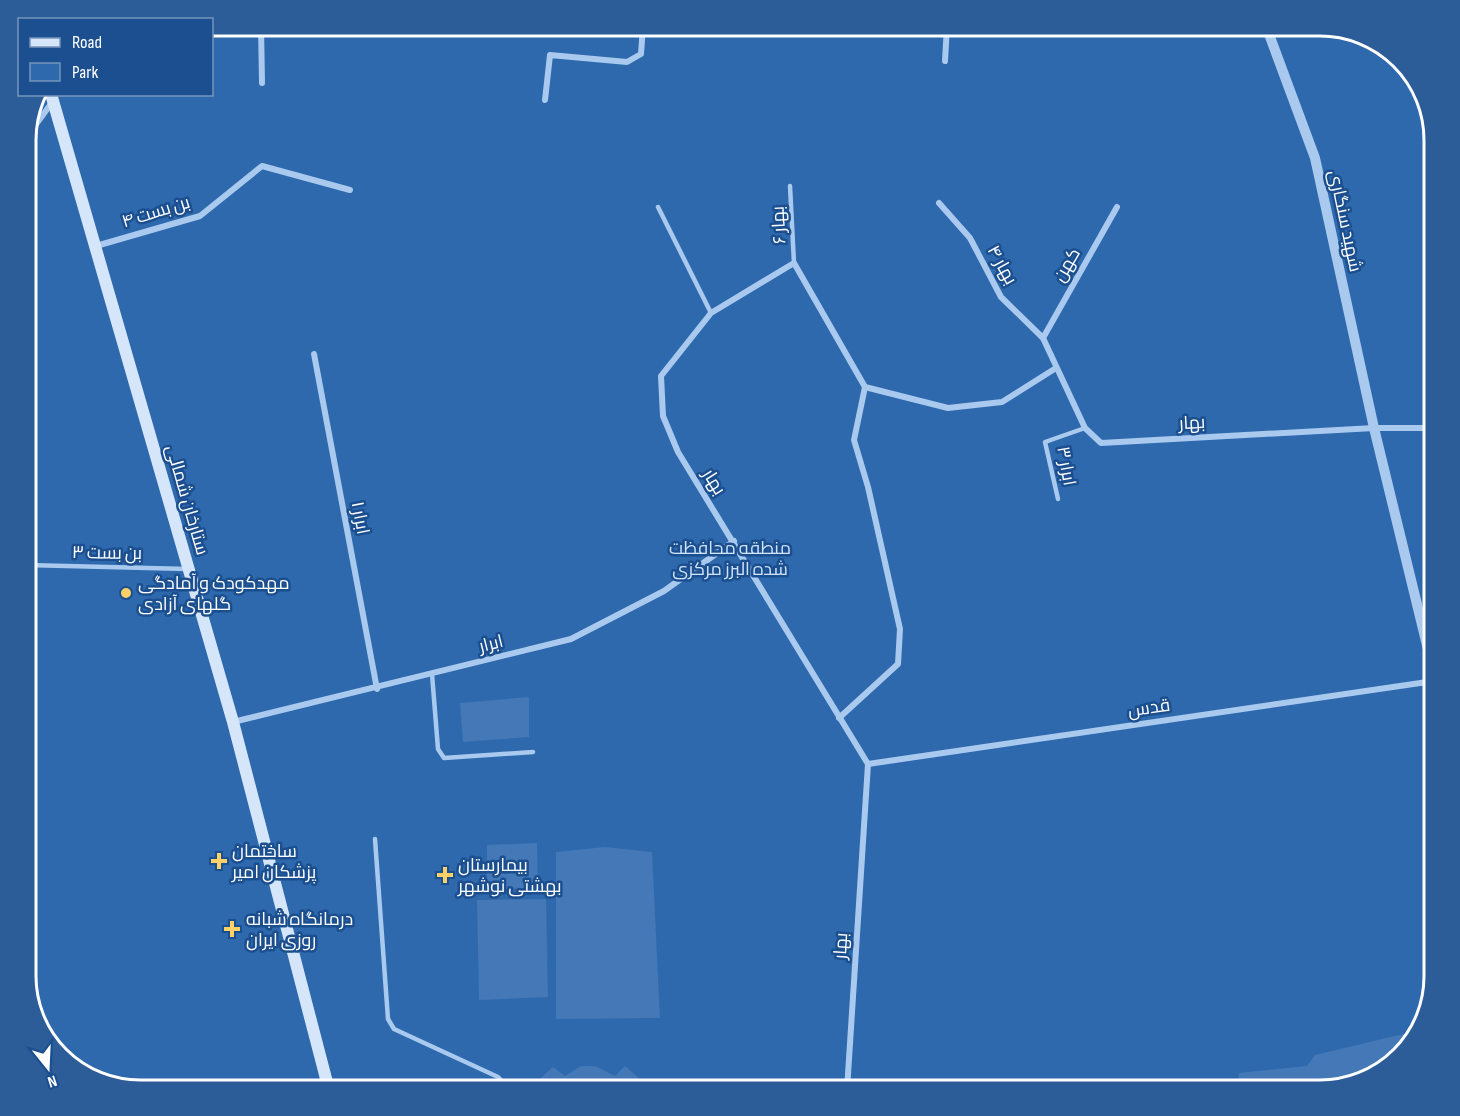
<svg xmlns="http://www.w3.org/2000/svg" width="1460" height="1116" viewBox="0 0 1460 1116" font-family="'Sofia Sans Condensed',Cairo,sans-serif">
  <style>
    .green { fill: #2e69ad }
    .building { fill: #4478b7 }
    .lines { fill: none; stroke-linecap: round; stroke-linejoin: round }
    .service { stroke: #a9c9ee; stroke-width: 4.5 }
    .minor { stroke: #a9c9ee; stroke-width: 6 }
    .tertiary { stroke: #a9c9ee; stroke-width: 10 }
    .secondary { stroke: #d6e6fa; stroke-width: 12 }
    .poi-dot { fill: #ffd166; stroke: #1b4f8f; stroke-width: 2 }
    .labels { text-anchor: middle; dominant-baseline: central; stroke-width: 5; stroke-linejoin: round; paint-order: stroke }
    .street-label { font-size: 18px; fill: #fff; stroke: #1b4f8f }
    .park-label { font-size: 18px; fill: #cfe3fa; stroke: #1b4f8f }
    .poi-label { font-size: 18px; fill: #fff; stroke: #1b4f8f; text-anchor: start }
    .rim { fill: none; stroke: #fff; stroke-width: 3 }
  </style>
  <rect width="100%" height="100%" fill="#1b4f8f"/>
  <!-- green -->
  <path class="green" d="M212,26h1108l70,23 32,40 12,51v836l-23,70 -41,33 -50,11h-1180l-70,-23 -32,-40 -12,-44v-850l10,-38 176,-1z"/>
  <!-- building -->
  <g class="building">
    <path d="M529,697v40l-66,5 -3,-39z"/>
    <path d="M537,843l1,45 -51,1v-44z"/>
    <path d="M605,847l47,5 8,166 -104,1v-167z"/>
    <path d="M546,899l2,98 -69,3 -2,-100z"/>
    <path d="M1416,1031l-5,15 -33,27 -6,1 -2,5 -7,1 -1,-3 -57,13h-68l2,-17 68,-7 8,-11z"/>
    <path d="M581,1066h14l20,10 10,-10 27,24h-125l26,-23 12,9z"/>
  </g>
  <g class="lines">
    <!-- service -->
    <g class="service">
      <path d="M790,186l4,77"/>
      <path d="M658,207l53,106"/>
      <path d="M1058,499l-13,-57 40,-14"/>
      <path d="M26,565l162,4"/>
      <path d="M432,674l6,75 6,9 89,-6"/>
      <path d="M375,839l13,180 6,10 104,48 12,13"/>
    </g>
    <!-- minor -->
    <g class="minor">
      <path d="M261,26l1,57"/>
      <path d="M945,61l2,-35"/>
      <path d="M545,100l5,-45 77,7 14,-8 2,-28"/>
      <path d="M26,138l27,-37"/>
      <path d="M939,203l31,35 31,59 42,41 42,90 16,15 273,-15h60"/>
      <path d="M96,246l104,-30 62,-50 88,24"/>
      <path d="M1043,338l74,-131"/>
      <path d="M314,354l63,335"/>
      <path d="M839,718l59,-54 2,-35 -32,-142 -14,-47 11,-53"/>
      <path d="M233,722l338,-83 93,-48 70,-50"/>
      <path d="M868,764l566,-83"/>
      <path d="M847,1090l21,-326 -190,-312 -15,-36 -2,-40 50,-63 83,-50 71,124 83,21 54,-6 54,-34"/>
    </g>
    <!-- tertiary -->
    <path class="tertiary" d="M1266,26l49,132 59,270 60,246"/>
    <!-- secondary -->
    <path class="secondary" d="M51,94l182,628 96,368"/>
  </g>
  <!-- markers -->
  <g class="poi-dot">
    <circle cx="126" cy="593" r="6"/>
    <path d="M216 852h6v6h6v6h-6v6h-6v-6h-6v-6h6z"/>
    <path d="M442 866h6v6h6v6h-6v6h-6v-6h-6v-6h6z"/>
    <path d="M229 920h6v6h6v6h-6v6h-6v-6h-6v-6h6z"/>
  </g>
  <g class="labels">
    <!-- street labels -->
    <g class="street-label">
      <text transform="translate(156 212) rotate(-17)">بن بست ۴</text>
      <text transform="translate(1345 221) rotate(78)">شهید سنگاری</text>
      <text transform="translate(779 225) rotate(-93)">بهار ۶</text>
      <text transform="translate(1002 265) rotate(61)">بهار ۴</text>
      <text transform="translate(1067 265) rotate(-60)">کهن</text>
      <text transform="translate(1192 423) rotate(-3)">بهار</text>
      <text transform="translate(1066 466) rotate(80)">ابرار ۳</text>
      <text transform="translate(714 482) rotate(58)">بهار</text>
      <text transform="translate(187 500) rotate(74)">ستارخان شمالی</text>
      <text transform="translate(360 518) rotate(79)">ابرار ۱</text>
      <text transform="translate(107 553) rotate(1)">بن بست ۳</text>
      <text transform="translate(491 644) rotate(-14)">ابرار</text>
      <text transform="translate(1149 708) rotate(-8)">قدس</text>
      <text transform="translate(841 946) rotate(-86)">بهار</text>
    </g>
    <!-- park labels -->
    <g class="park-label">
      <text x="730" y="548">منطقه محافظت<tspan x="730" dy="21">شده البرز مرکزی</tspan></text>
    </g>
    <!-- poi labels -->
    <g class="poi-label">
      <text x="138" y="583">مهدکودک و آمادگی<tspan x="138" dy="21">گلهای آزادی</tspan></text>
      <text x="232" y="851">ساختمان<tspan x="232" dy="21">پزشکان امیر</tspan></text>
      <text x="458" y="865">بیمارستان<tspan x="458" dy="21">بهشتی نوشهر</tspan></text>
      <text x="246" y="919">درمانگاه شبانه<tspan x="246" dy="21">روزی ایران</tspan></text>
    </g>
  </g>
  <!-- crop -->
  <path d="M0 0H1460V1116H0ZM140 36H1320A104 104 0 0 1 1424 140V976A104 104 0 0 1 1320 1080H140A104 104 0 0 1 36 976V140A104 104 0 0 1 140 36Z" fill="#2d5d98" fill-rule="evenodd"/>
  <path class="rim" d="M140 36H1320A104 104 0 0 1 1424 140V976A104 104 0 0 1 1320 1080H140A104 104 0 0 1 36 976V140A104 104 0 0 1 140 36Z"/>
  <!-- legend -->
  <rect x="18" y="18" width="195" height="78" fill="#1b4f8f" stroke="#7695bc" stroke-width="1.5"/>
  <rect x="30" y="38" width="30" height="9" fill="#d6e6fa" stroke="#7695bc" stroke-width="1.5"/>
  <text x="72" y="48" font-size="18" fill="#ffffff">Road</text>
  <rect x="30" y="63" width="30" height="18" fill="#2e69ad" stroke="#7695bc" stroke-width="1.5"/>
  <text x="72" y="78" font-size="18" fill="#ffffff">Park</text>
  <!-- north arrow -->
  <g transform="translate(48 1068) rotate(162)" stroke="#1b4f8f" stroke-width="4.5" paint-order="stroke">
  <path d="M0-4.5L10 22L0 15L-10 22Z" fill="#ffffff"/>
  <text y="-9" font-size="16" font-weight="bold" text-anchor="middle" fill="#ffffff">N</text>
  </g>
</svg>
